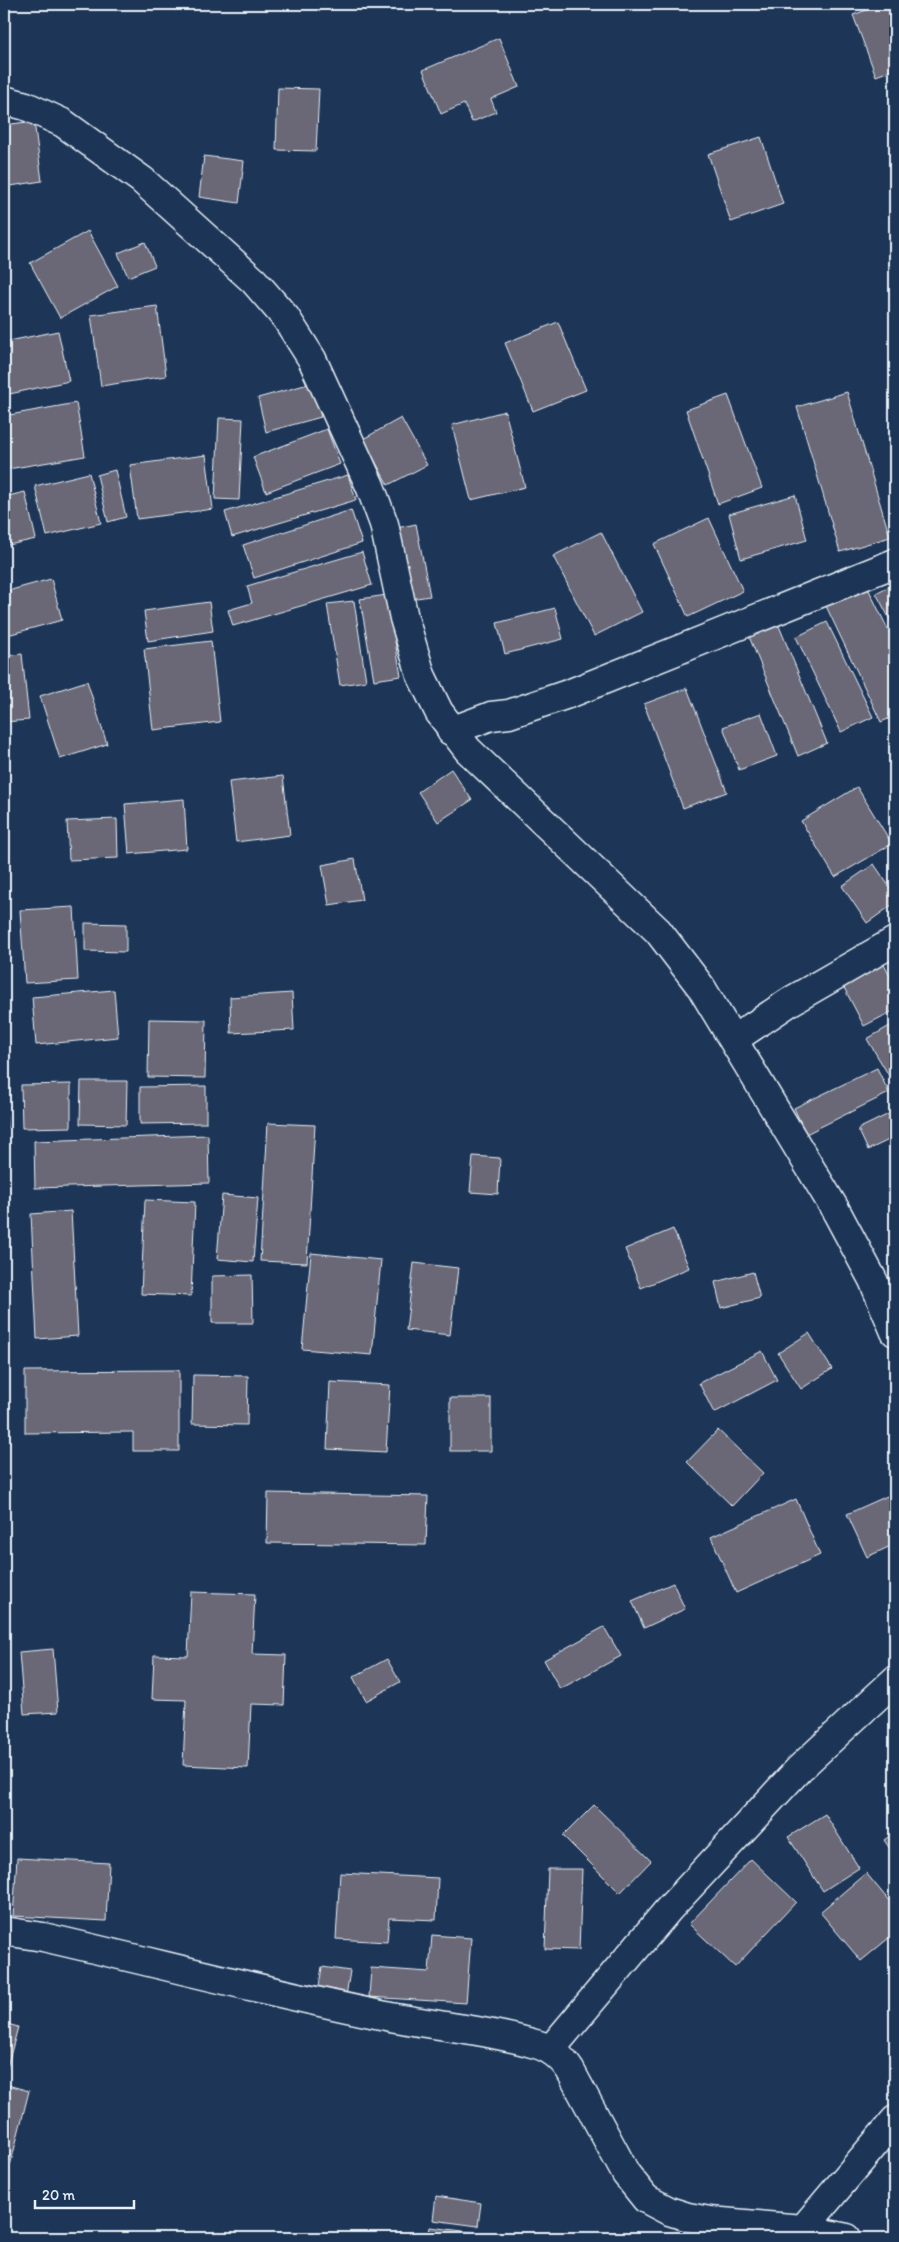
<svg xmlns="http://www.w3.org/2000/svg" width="899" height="2242" viewBox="0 0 899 2242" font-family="Itim,sans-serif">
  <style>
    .building { fill: #6b6776; stroke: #e8f1f8 }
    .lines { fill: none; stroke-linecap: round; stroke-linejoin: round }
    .street-casing { stroke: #e8f1f8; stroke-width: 31 }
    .street { stroke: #1d3557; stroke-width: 28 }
  </style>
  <rect width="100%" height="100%" fill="#1d3557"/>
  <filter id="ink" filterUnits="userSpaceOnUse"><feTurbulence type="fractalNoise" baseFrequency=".02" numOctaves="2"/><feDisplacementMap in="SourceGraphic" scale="10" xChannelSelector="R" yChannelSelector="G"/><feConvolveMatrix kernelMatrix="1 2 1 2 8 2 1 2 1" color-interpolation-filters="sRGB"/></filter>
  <g filter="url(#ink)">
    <!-- building -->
    <g class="building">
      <path d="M883,4h12v65l-19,7 -23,-61z"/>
      <path d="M499,38l20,49 -28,12 5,13 -24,10 -8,-18 -23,10 -18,-44z"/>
      <path d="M278,88l41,1 -3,62 -40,-1z"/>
      <path d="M34,121l8,60 -38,6v-62z"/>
      <path d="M761,137l22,67 -52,18 -23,-68z"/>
      <path d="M204,156l40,5 -5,42 -40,-6z"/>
      <path d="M88,231l30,55 -58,32 -30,-55z"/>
      <path d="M145,242l10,24 -27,11 -10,-24z"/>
      <path d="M157,306l9,70 -65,10 -10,-71z"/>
      <path d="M558,322l28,68 -53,21 -28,-68z"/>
      <path d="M58,331l11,50 -64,14 -1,-53z"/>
      <path d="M312,383l9,34 -55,15 -8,-34z"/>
      <path d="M847,392l43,145 -50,15 -43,-145z"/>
      <path d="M728,395l34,93 -44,16 -32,-94z"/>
      <path d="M76,403l9,53 -77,13 -4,-25v-28z"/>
      <path d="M505,411l20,76 -54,13 -19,-75z"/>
      <path d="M219,418l24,1 -4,81 -24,-1z"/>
      <path d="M401,418l26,47 -39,20 -25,-46z"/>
      <path d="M327,429l13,35 -74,28 -13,-35z"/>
      <path d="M206,455l7,54 -76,10 -7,-54z"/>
      <path d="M115,470l11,47 -18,5 -11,-47z"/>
      <path d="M89,473l12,50 -54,13 -12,-50z"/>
      <path d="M348,475l8,25 -124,37 -7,-25z"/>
      <path d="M25,492l11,47 -32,7v-49z"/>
      <path d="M795,495l12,45 -66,19 -12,-45z"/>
      <path d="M351,510l11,33 -108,35 -11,-33z"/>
      <path d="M709,518l34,73 -55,26 -34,-73z"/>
      <path d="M416,524l14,72 -20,3 -13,-71z"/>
      <path d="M601,532l41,80 -48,24 -41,-80z"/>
      <path d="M362,552l10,33 -139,41 -5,-16 24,-7 -5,-17z"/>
      <path d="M51,579l11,41 -58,16v-44z"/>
      <path d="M895,583v46l-19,-36z"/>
      <path d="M867,586l28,58v72l-14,6 -55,-116z"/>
      <path d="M387,595l14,81 -27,4 -14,-81z"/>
      <path d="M354,601l12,80 -26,4 -13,-81z"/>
      <path d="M209,602l4,29 -65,10 -4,-30z"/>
      <path d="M555,608l8,31 -58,15 -8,-31z"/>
      <path d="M777,621l50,122 -29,13 -50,-122z"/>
      <path d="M827,622l46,95 -32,15 -45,-95z"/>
      <path d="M211,641l9,81 -67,8 -9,-81z"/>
      <path d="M22,654l7,66 -25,2v-66z"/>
      <path d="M87,681l20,63 -47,15 -20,-63z"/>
      <path d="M687,688l40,104 -44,16 -39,-104z"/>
      <path d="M761,713l16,43 -38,14 -16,-43z"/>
      <path d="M451,769l21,31 -34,22 -20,-30z"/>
      <path d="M283,776l7,59 -54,7 -7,-60z"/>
      <path d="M857,787l35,57 -57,33 -34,-56z"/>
      <path d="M184,799l3,50 -58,5 -4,-50z"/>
      <path d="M117,819l1,39 -49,2 -2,-39z"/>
      <path d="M355,859l7,41 -33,5 -7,-40z"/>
      <path d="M874,864l21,31v8l-28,20 -25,-37z"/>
      <path d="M74,907l4,73 -53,3 -5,-73z"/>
      <path d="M85,923l41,1v28l-41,-1z"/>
      <path d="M881,959l14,27v24l-31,16 -24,-46z"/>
      <path d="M114,990l4,47 -82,8 -4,-48z"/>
      <path d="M292,993l2,37 -63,3 -1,-36z"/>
      <path d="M149,1019l57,1 -1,58 -57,-1z"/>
      <path d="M895,1023v54l-4,2 -24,-40z"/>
      <path d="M4,1045h3l3,23 -6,1z"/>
      <path d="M877,1068l12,25 -83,41 -12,-26z"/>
      <path d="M81,1081h46l-1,44 -46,-1z"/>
      <path d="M71,1084v43l-49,1 -1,-43z"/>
      <path d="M206,1086v37l-66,1v-37z"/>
      <path d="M4,1096l3,33 -3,1z"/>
      <path d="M895,1111v26l-27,13 -10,-21z"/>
      <path d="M268,1123l47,2 -8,138 -47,-2z"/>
      <path d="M208,1135l1,48 -174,5 -1,-47z"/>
      <path d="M473,1156l27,2 -2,36 -28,-2z"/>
      <path d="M222,1195l36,3 -5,64 -36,-3z"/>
      <path d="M145,1200l50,2 -4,94 -50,-2z"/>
      <path d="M71,1211l7,125 -41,3 -6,-125z"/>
      <path d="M673,1229l16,39 -48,20 -16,-39z"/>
      <path d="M311,1253l70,7 -9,95 -70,-6z"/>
      <path d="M414,1263l44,5 -8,67 -44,-5z"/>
      <path d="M753,1272l7,26 -39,10 -6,-26z"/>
      <path d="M252,1275l1,48h-41v-47z"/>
      <path d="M809,1333l23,36 -31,20 -23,-36z"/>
      <path d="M762,1351l15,29 -63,33 -15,-30z"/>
      <path d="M179,1370v81h-46v-19l-108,1v-62z"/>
      <path d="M193,1375l55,1 -1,49 -55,-1z"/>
      <path d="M330,1382l60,3 -4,67 -59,-3z"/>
      <rect x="450" y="1398" width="41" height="53"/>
      <path d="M718,1430l45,43 -31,33 -45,-44z"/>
      <path d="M268,1493l160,3 -2,49 -159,-2z"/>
      <path d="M894,1493l1,51 -28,13 -20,-43z"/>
      <path d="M796,1499l24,56 -84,38 -25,-56z"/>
      <path d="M673,1583l12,26 -41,19 -12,-27z"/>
      <path d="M191,1592l64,2 -3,60 34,1 -2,50 -33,-1 -3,64 -65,-3 3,-65 -34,-1 2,-44 34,1z"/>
      <path d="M604,1627l17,29 -61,33 -16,-29z"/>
      <path d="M53,1649l5,63 -34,2 -5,-62z"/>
      <path d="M387,1659l13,23 -34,19 -13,-24z"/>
      <path d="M594,1805l57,56 -31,32 -57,-57z"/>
      <path d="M825,1814l34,54 -36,23 -35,-54z"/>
      <path d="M895,1832v24l-11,-16z"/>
      <path d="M17,1858l92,5 -3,58 -93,-5z"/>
      <path d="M751,1859l45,43 -61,65 -46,-43z"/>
      <path d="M548,1869h34l-3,81 -34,-1z"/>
      <path d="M340,1873l98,5 -2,42 -47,-2 -2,24 -51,-3z"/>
      <path d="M866,1873l29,35v25l-34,28 -41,-49z"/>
      <path d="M432,1935l39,3 -5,65 -97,-6 2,-29 58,4z"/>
      <path d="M322,1967l28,4 -4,25 -28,-4z"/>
      <path d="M4,2023l14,4 -13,48h-1z"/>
      <path d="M4,2084l25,7 -19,75 -6,-2z"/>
      <path d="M436,2196l45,7 -3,23 -45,-6z"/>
      <path d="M430,2227l49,6 -1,5h-50z"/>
    </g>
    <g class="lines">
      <!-- street casing -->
      <g class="street-casing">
        <g id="street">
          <path d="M4,100l22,6 37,17 79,57 112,101 32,37 26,41 58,127 14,38 20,94 17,57 18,37 29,38 190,181 43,56 134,222 38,71 22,52"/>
          <path d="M451,731l40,-15 18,-2 62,-21 324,-130"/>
          <path d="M734,1039l57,-38 104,-60"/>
          <path d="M4,1931l39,6c114,26 228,56 343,79 50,10 103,14 153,29 13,4 23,13 31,25l56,104 20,25 23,12 19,6 22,4 93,8 44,9"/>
          <path d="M551,2049l117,-139 131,-141 96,-89"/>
          <path d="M803,2229l92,-109"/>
        </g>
      </g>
      <!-- street -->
      <use href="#street" class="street"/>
    </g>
  </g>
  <!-- margin -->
  <rect width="899" height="2242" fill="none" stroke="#1d3557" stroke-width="20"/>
  <rect x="10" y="10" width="879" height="2222" fill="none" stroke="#e8f1f8" stroke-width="2" filter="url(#ink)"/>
  <!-- scale -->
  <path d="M35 2200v8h99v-8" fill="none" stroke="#e8f1f8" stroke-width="2.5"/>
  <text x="42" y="2200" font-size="15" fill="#e8f1f8" stroke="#1d3557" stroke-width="4" paint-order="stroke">20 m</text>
</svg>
